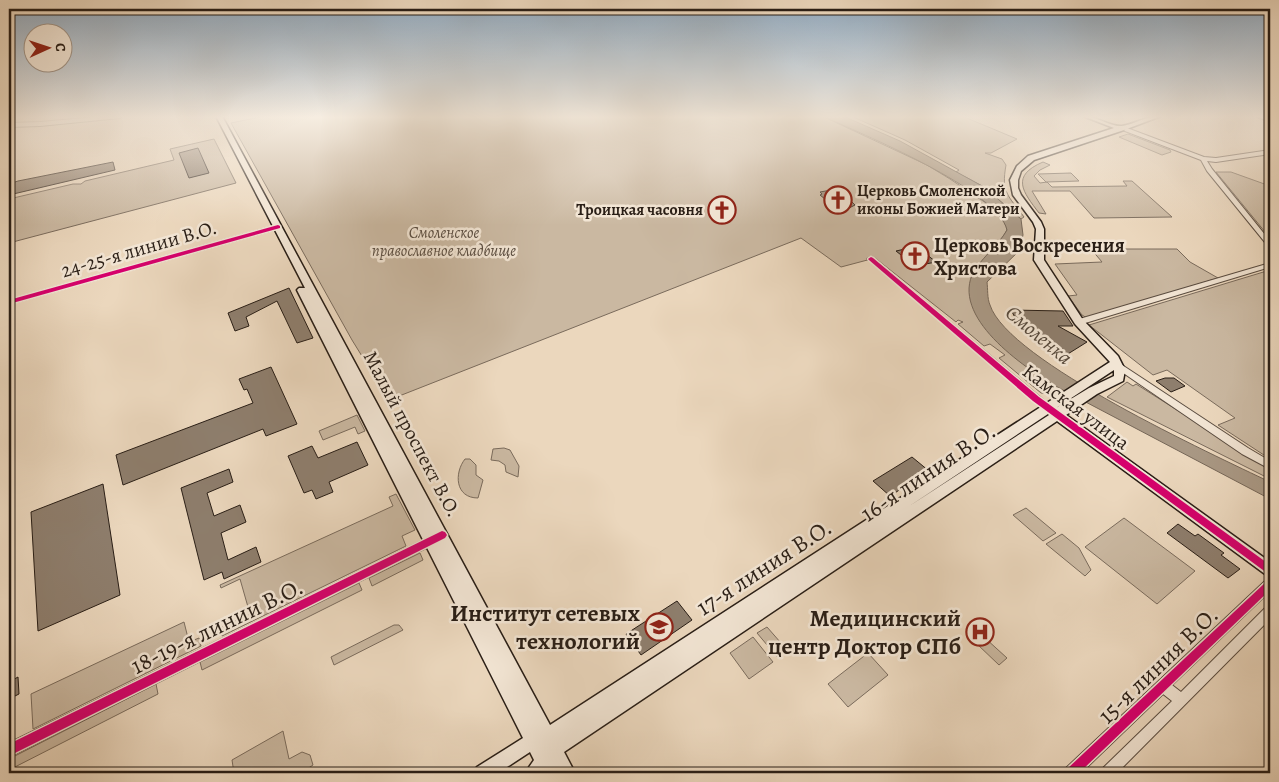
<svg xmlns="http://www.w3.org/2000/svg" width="1279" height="782" viewBox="0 0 1279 782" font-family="Alegreya,serif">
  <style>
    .green { fill: #cab8a1; stroke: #7a6b5c }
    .water { fill: #a99884; stroke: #766758 }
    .building { fill: #8e7e6d; stroke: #291e16 }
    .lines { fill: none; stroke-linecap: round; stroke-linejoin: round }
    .street-casing { stroke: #5a4c40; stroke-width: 2 }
    .secondary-casing { stroke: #291e16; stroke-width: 3 }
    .street { fill: #f2e5d4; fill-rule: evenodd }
    .secondary { fill: #f2e5d4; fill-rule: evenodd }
    .cycleway-casing { stroke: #f2e5d4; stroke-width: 3 }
    .cycleway { fill: #d6006c; fill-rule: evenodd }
    .labels { text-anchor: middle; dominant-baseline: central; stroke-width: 5; stroke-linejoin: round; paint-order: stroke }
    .far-poi-label { font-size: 16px; font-weight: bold; fill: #291e16; stroke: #f2e5d4; text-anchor: start }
    .far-park-label { font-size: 16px; font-style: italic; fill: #594c40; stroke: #f2e5d4 }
    .poi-label { font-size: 20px; font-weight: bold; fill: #291e16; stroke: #f2e5d4; text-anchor: start }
    .street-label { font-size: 20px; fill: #291e16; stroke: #f2e5d4 }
    .water-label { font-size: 21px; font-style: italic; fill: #56493c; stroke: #f2e5d4 }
    .near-street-label { font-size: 24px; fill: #291e16; stroke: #f2e5d4 }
    .near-poi-label { font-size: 24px; font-weight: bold; fill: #291e16; stroke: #f2e5d4; text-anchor: end }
  </style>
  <rect width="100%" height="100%" fill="#ebd7bd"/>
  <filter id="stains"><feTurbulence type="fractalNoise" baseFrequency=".004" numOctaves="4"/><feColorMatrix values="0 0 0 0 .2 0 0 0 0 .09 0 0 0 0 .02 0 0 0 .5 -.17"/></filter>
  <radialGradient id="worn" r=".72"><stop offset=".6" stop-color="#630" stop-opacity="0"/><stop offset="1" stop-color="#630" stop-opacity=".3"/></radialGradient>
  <!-- green -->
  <g class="green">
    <path d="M265,116h557l105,49 23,14 39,26 16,16 2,9c-17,32 -46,37 -33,79l68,69 17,10 -10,6 -8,-1 -42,-35 6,-3 -15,-11 -6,2 -26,-22 5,-2 -5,-2 -2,2 -81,-64 -34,9 -40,-29 -412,162 -37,-60 -121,-217z"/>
    <path d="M851,116h111l55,23 -26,14h-6l17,6 4,6c-5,28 2,30 18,52l-3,2 -37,-32 -28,-15 3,-2 -54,-30z"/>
    <path d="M1128,134l42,16 1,2 -9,3 -43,-18z"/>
    <path d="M214,139l22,44 -227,60v-44l64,-15h8l4,-3 89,-21 -4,-11z"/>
    <path d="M1043,162l7,3 -10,5 -6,6 6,7 7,-1 5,5 75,-1 -4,-5h9l40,36 -78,1 -24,-27h-38l14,23 -7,-1c-16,-21 -29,-37 4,-51z"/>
    <path d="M1216,172h15l39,14v52z"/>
    <path d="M1071,173l8,8 -33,1 -8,-8z"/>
    <path d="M1091,249h86l13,13 28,16 -131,40 -5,-3 -14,-19 9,-1 -22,-31 47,-2z"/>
    <path d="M1270,270v189l-52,-34 17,-7 -68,-48 -14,5 -64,-50z"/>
    <path d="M1127,382l6,4 3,-2 134,85v10l-163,-82z"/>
    <path d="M357,415l8,16 -7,3 -3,-7 -32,13 -4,-9z"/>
    <path d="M504,448l6,2 9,16 -1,11 -12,-5 -1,-7 -6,-4 -8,-1 2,-11z"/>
    <path d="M465,459h5l6,6v10l7,5 -5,18c-23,0 -24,-25 -13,-39z"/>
    <path d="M396,494l19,36 -13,6 4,10 -184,90 -2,-8 30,-14 -10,-35 -19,9 -1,-3 173,-79 -4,-9z"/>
    <path d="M1026,508l30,25 -13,8 -30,-26z"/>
    <path d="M1124,518l71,53 -38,33 -72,-57z"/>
    <path d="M1062,534l17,14 12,22 -6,6 -39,-32z"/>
    <path d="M420,553l3,7 -51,26 -3,-8z"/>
    <path d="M359,583l3,7 -160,80 -2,-8z"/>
    <path d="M184,622l5,20 10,-4 2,8 -168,83 -2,-35z"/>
    <path d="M394,625h5l4,5 -69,35 -3,-8z"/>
    <path d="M767,627l21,24 -10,7 -21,-25z"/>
    <path d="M753,637l20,25 -24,17 -19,-26z"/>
    <path d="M985,638l22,20 -8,7 -22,-21z"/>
    <path d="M868,653l20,22 -40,32 -20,-23z"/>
    <path d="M156,684l2,10 -149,76v-11z"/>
    <path d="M283,731l6,28 13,-7 8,3 3,10 -12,8h-67l-2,-13z"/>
  </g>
  <!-- water -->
  <path class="water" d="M822,116h21l57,25 84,46 37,32 2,16 -4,16 -32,31c1,7 0,16 3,23 18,56 224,150 280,177v17l-209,-110c-32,-18 -108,-68 -89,-114 6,-14 26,-29 35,-45 -9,-40 -147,-97 -185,-114z"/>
  <!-- building -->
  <g class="building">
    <path d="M198,148l11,25 -20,5 -10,-25z"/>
    <path d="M113,162l2,8 -106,25v-11l9,-3z"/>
    <path d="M831,190l16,7 8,8 -6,3h-13l-16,-13 2,-1 -2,-2z"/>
    <path d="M914,247l7,3 15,12 -21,4 -19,-15z"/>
    <path d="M289,288l24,50 -16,5 -20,-42 -31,16 3,9 -14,5 -7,-18z"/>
    <path d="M1011,310l52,1 10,15h-15l29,16 -24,15 -26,-15 -12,-17h-6z"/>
    <path d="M271,367l26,57 -31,12 -3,-7 -140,56 -7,-30 137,-52 -6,-14 -3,1 -5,-11z"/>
    <path d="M1165,378h9l11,8 -14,6 -15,-11z"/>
    <path d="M357,442l11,23 -39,17 4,10 -17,7 -4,-9 -8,3 -16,-37 24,-10 6,12z"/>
    <path d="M912,457l17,14 -39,25 -17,-15z"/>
    <path d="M229,469l4,13 -26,11 7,23 26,-11 6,17 -25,11 7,27 28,-13 5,15 -37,17 -2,-7 -18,8 -23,-92z"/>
    <path d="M103,484l17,111 -82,36 -7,-119z"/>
    <path d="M1178,524l17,12 3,-2 26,19 -3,2 19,14 -12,9 -61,-45z"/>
    <path d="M677,601l15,19 -51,35 -15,-21z"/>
    <path d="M18,677l1,17 -10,5v-17z"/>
  </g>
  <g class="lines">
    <!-- street casing -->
    <g class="street-casing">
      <g id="street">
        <path d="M107,116h16l-3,2 -80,8 -31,1v-4l31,-1z"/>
        <path d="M1127,128l77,29 12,1 54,-8v4l-54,8 -9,-1 5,8 58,72v6l-2,-1 -61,-75 -6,-11 -76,-29 -1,-1z"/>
        <path d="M278,225l2,1v2l-271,76v-4z"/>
        <path d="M871,257l2,1 179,149 1,2 -1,2h-6l-177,-151 -2,-1z"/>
        <path d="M1270,263v4l-188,57h-6l-1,-2 1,-2z"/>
        <path d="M1116,361l132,87 22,13v8l-28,-15 -129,-88 -1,-2z"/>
        <path d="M434,535l4,1 1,3 -1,3 -429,215v-14z"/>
        <path d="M1270,579v12l-98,94 9,7 85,-85 4,-1v13l-153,154h-16l2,-5 69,-67 -9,-7 -82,79h-17l2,-5 200,-188z"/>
      </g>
    </g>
    <!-- secondary casing -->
    <g class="secondary-casing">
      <g id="secondary">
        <path d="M216,116h6l328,609 560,-363 -35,-38 -41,-64 2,-31 -3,-7 -20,-27 -3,-15 7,-14 11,-10 86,-28 -31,-12c13,0 28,11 39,10 14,-2 25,-11 39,-10l-37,14 -90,30 -13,11 -3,9v8l3,7 20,27 3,7v31l39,60 35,36 7,14 -2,11 -26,13 -31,21 204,147v14l-5,-2 -208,-153 -493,331 11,21h-50l9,-13 -4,-8 -32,21h-24l3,-6 46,-29 -226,-448 2,-2h6zM1114,370v6l-25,12 -33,20zM1048,414l1,1 -141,92z"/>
        <path d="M1257,116l13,1v4l-12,-4z"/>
      </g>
    </g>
    <!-- street -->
    <use href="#street" class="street"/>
    <!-- secondary -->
    <use href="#secondary" class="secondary"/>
    <!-- cycleway casing -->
    <g class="cycleway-casing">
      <g id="cycleway">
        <path d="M278,225l2,1v2l-271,76v-4z"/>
        <path d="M871,257l2,1 166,139 231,168v9l-3,-1 -234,-172 -164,-141 -1,-1z"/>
        <path d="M442,531l3,1 2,3 -2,3 -436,218v-12z"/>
        <path d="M1270,580v10l-191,183h-14l2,-4 200,-188z"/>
      </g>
    </g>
    <!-- cycleway -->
    <use href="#cycleway" class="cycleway"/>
  </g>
  <!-- sky -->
  <linearGradient id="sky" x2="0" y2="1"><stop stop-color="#8fa9c0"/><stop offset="0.52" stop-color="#f6ede1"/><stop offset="1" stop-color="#f6ede1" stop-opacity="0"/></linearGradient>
  <rect width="1279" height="225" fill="url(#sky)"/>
  <!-- icons -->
  <defs>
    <g id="church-ring" transform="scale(1.4375)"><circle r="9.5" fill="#f2e5d4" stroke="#8f2418" stroke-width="1.5"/><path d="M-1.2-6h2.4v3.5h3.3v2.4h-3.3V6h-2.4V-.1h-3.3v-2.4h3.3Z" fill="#8f2418"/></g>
    <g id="university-ring" transform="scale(1.4375)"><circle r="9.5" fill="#f2e5d4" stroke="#8f2418" stroke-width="1.5"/><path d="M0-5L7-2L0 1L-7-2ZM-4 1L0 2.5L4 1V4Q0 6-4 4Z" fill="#8f2418"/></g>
    <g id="hospital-ring" transform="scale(1.4375)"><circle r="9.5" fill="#f2e5d4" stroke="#8f2418" stroke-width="1.5"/><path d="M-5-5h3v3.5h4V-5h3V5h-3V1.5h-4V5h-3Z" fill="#8f2418"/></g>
  </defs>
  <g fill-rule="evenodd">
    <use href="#church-ring" x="838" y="200"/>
    <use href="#church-ring" x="722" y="210"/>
    <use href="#church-ring" x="915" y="256"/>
    <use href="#university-ring" x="659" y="627"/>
    <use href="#hospital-ring" x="980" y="632"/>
  </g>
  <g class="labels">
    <!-- far-poi labels -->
    <g class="far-poi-label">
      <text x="857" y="191">Церковь Смоленской<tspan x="857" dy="18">иконы Божией Матери</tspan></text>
      <text x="703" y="210" text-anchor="end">Троицкая часовня</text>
    </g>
    <!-- far-park labels -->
    <g class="far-park-label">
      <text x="444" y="233">Смоленское<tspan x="444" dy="18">православное кладбище</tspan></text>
    </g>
    <!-- poi labels -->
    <g class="poi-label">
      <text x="934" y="245">Церковь Воскресения<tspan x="934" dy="23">Христова</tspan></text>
    </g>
    <!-- street labels -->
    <g class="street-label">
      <text transform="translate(139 249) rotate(-16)">24-25-я линии В.О.</text>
      <text transform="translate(1076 407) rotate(37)">Камская улица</text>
      <text transform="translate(412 434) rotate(62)">Малый проспект В.О.</text>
    </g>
    <!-- water labels -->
    <g class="water-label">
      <text transform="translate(1039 335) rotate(40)">Смоленка</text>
    </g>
    <!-- near-street labels -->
    <g class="near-street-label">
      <text transform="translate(928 472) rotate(-34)">16-я линия В.О.</text>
      <text transform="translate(764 567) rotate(-33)">17-я линия В.О.</text>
      <text transform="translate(217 626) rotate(-26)">18-19-я линии В.О.</text>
      <text transform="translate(1158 665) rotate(-44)">15-я линия В.О.</text>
    </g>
    <!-- near-poi labels -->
    <g class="near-poi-label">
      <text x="640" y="613">Институт сетевых<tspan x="640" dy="28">технологий</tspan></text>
      <text x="961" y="618">Медицинский<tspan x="961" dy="28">центр Доктор СПб</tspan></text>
    </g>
  </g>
  <!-- margin -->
  <rect width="1279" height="782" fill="none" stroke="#ebd7bd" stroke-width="30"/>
  <rect x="10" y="10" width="1259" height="762" fill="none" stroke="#291e16" stroke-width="2.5"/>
  <rect x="15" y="15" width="1249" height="752" fill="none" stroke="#291e16"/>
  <!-- north arrow -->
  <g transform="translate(48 48) rotate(87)"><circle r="24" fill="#f2e5d4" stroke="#a29588"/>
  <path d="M0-4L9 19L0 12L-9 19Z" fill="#8f2418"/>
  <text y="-8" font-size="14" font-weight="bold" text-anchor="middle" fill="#291e16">С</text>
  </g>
  <rect width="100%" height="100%" filter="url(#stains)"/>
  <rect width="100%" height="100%" fill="url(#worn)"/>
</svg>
